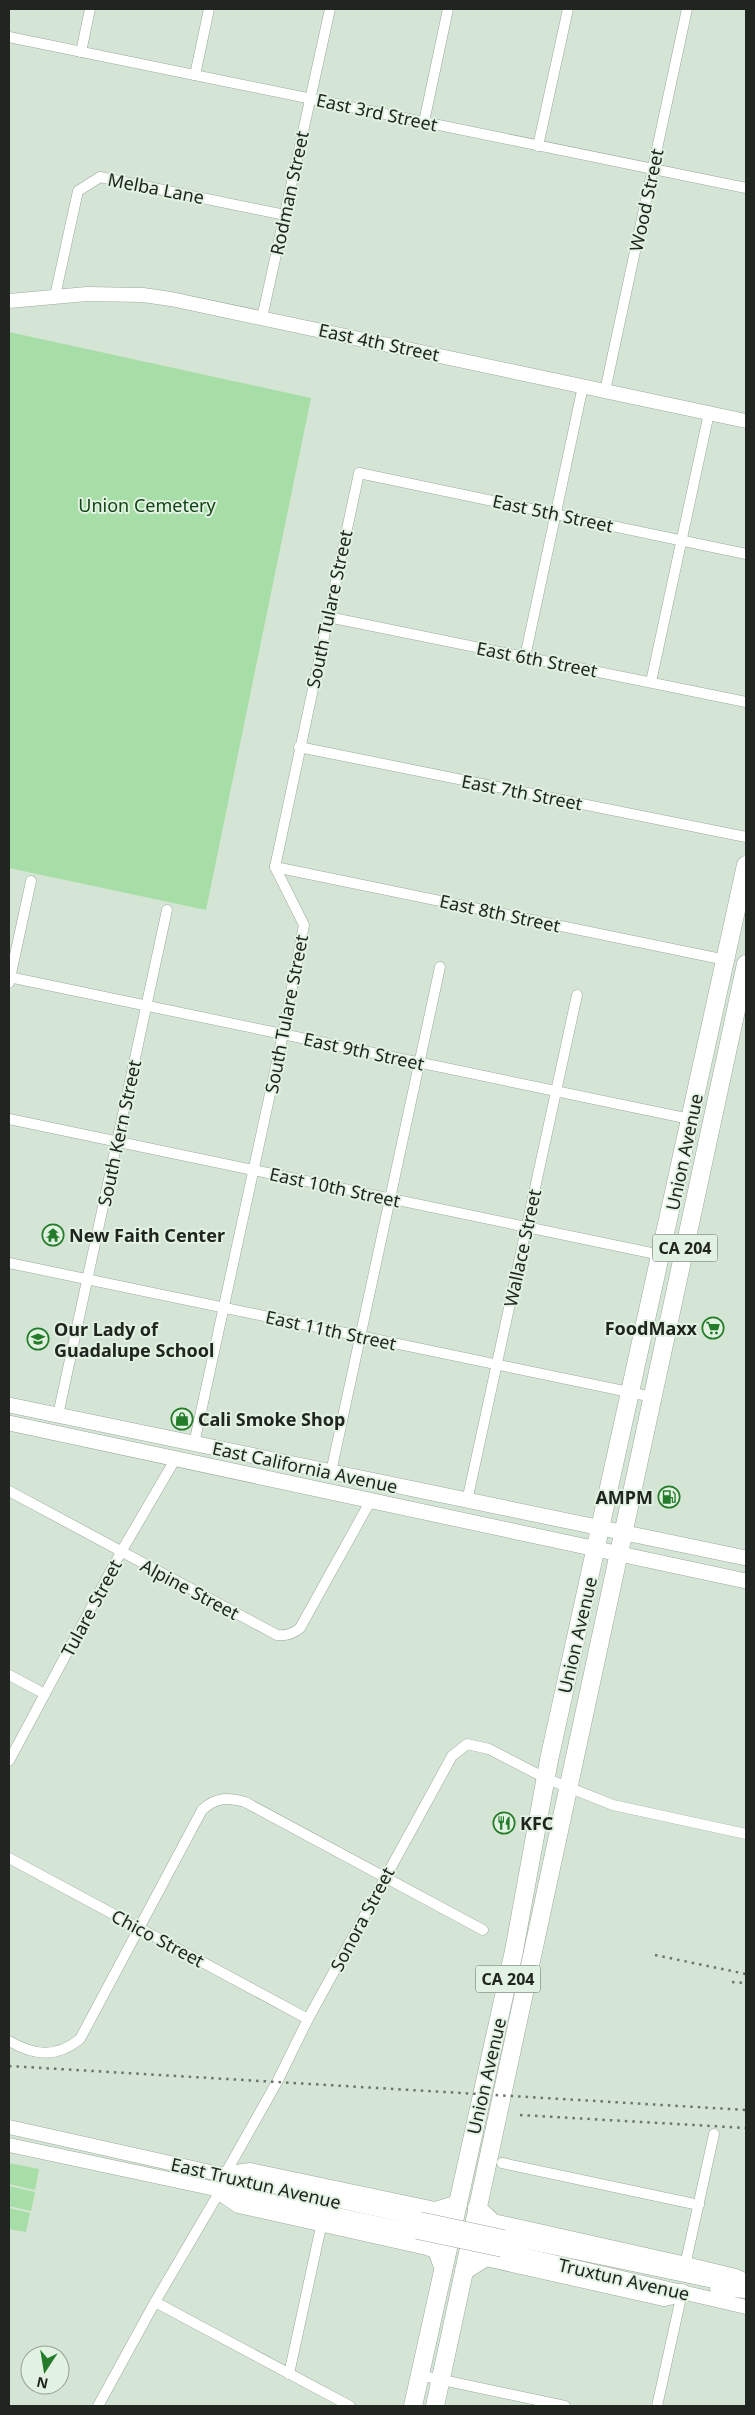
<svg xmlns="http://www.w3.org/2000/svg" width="755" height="2415" viewBox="0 0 755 2415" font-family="'Noto Sans',sans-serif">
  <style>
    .green { fill: #a7dda6 }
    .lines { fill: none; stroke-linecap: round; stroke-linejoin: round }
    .street-casing { stroke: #9ba99a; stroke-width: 11 }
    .secondary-casing { stroke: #9ba99a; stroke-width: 15 }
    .primary-casing { stroke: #9ba99a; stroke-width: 16 }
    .highway-casing { stroke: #9ba99a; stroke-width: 19 }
    .street { stroke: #fff; stroke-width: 10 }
    .secondary { stroke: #fff; stroke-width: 14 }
    .primary { stroke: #fff; stroke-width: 15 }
    .highway { stroke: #fff; stroke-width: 18 }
    .rail { stroke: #6c756b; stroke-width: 2.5; stroke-dasharray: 2.5 5; stroke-linecap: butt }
    .secondary-bridge-casing { stroke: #9ba99a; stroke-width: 15; stroke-linecap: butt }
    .secondary-bridge { stroke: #fff; stroke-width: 14 }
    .labels { text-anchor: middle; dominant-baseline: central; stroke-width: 4; stroke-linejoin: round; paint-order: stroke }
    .shield { fill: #e2f2e2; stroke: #5a625a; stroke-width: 1 }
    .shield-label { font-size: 16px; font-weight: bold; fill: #20251f }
    .street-label { font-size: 18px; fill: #20251f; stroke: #e2f2e2 }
    .park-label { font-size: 18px; fill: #114414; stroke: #e2f2e2 }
    .poi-label { font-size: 18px; font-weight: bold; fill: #20251f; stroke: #e2f2e2; text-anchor: start }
  </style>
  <rect width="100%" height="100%" fill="#d5e5d5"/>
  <!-- green -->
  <g class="green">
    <path d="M9,332l302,66 -105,512 -197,-42z"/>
    <path d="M9,2163l30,6 -4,21 -26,-6z"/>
    <path d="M9,2186l26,6 -4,19 -22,-5z"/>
    <path d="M9,2208l21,5 -4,19 -17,-3z"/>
  </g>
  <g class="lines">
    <!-- street casing -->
    <g class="street-casing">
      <g id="street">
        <path d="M9,37l737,151"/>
        <path d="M81,52l9,-43"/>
        <path d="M195,75l14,-66"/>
        <path d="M424,122l24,-113"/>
        <path d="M538,146l30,-137"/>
        <path d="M55,296l23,-105 22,-14 185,38"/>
        <path d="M262,318l68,-309"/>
        <path d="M605,391l82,-382"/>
        <path d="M328,617l418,85"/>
        <path d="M525,657l58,-271"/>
        <path d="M651,682l58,-269"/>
        <path d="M299,747l447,90"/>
        <path d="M275,867l451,93"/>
        <path d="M9,977l681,142"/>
        <path d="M9,983l22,-102"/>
        <path d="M9,1119l652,136"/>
        <path d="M9,1263l644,134"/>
        <path d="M58,1415l109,-505"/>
        <path d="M194,1444l89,-410 21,-109 -29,-58 84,-394 387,81"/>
        <path d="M331,1472l109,-505"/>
        <path d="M9,1491l268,144c9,1 16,-1 23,-7l71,-128"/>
        <path d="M467,1501l110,-506"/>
        <path d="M9,1675l36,19"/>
        <path d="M9,1761l112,-209 55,-94"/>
        <path d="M9,1858l299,161"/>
        <path d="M9,2041c26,15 47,17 71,-2l122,-229c14,-13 26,-13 43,-8l238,128"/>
        <path d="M502,2163l197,42"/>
        <path d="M224,2176l53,-94 31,-63 144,-263 15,-12 22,5 56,29 68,27 133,29"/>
        <path d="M684,2270l30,-136"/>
        <path d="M155,2302l195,104"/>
        <path d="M289,2374l33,-152"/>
        <path d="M419,2375l146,31"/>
        <path d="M98,2406l57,-104 65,-111"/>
        <path d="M657,2406l25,-113"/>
      </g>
    </g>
    <!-- secondary casing -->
    <g class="secondary-casing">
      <g id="secondary">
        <path d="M9,301l78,-7 56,1 28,4 575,122"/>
        <path d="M9,2127l411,92"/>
        <path d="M9,2145l408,87"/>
        <path d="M504,2237l224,47"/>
        <path d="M502,2250l244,57"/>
        <path d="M717,2289l29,2"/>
      </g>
    </g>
    <!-- primary casing -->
    <g class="primary-casing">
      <g id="primary">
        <path d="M9,1405l737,153"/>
        <path d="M9,1423l737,158"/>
      </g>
    </g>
    <!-- highway casing -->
    <g class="highway-casing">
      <g id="highway">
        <path d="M224,2176l26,-4 185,39 23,-7"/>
        <path d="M220,2191l19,13 188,42 10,4 6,17"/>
        <path d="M477,2208l16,15 193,43 49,12 11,5"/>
        <path d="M464,2271l22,-14 178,40 18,-4"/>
        <path d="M413,2406l101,-455 35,-191 197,-895"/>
        <path d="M435,2406l311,-1442"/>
      </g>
    </g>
    <!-- street -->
    <use href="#street" class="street"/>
    <!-- secondary -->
    <use href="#secondary" class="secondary"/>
    <!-- primary -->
    <use href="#primary" class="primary"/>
    <!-- highway -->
    <use href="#highway" class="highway"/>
    <!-- rail -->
    <g class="rail">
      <path d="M655,1955l91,19"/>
      <path d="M732,1982l14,1"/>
      <path d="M9,2066l737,44"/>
      <path d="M520,2115l226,13"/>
    </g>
    <!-- secondary-bridge casing -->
    <g class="secondary-bridge-casing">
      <g id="secondary-bridge">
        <path d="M420,2219l84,18"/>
        <path d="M417,2232l85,18"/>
      </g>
    </g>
    <!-- secondary-bridge -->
    <use href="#secondary-bridge" class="secondary-bridge"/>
  </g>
  <!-- icons -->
  <defs>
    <g id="temple-ring" transform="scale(1.125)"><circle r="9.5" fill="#e2f2e2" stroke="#247c2b" stroke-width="1.5"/><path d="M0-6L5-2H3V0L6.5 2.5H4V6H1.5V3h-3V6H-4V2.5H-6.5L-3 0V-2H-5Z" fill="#247c2b"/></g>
    <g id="supermarket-ring" transform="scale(1.125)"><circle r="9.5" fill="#e2f2e2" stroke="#247c2b" stroke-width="1.5"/><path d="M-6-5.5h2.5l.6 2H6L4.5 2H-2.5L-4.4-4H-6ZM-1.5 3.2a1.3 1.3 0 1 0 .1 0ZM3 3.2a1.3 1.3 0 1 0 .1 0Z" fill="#247c2b"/></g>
    <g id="school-ring" transform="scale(1.125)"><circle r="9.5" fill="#e2f2e2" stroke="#247c2b" stroke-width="1.5"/><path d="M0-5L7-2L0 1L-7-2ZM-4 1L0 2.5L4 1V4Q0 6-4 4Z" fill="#247c2b"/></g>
    <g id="shop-ring" transform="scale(1.125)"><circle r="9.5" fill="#e2f2e2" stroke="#247c2b" stroke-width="1.5"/><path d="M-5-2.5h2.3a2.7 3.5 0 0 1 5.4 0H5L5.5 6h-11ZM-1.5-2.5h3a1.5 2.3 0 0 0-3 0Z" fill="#247c2b"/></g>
    <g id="fuel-ring" transform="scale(1.125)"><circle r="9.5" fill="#e2f2e2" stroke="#247c2b" stroke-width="1.5"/><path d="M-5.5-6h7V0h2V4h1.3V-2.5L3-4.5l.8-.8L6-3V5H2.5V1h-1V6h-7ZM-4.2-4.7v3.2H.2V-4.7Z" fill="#247c2b"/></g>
    <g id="restaurant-ring" transform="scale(1.125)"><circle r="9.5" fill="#e2f2e2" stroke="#247c2b" stroke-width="1.5"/><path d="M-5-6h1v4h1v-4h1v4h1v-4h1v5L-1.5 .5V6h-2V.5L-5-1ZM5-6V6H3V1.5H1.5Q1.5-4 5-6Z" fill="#247c2b"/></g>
  </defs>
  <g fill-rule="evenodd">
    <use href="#temple-ring" x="53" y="1235"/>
    <use href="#supermarket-ring" x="713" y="1328"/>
    <use href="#school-ring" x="38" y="1339"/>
    <use href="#shop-ring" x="182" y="1419"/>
    <use href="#fuel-ring" x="669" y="1497"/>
    <use href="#restaurant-ring" x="504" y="1823"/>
  </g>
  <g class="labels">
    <!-- shield labels -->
    <g class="shield">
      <rect x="652.5" y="1234.5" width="65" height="27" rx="4"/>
      <rect x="475.5" y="1965.5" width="65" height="27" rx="4"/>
    </g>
    <g class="shield-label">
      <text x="685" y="1248">CA 204</text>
      <text x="508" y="1979">CA 204</text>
    </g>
    <!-- street labels -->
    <g class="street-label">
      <text transform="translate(377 112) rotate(12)">East 3rd Street</text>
      <text transform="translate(156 188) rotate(11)">Melba Lane</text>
      <text transform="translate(289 193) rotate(-78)">Rodman Street</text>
      <text transform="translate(646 200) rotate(-78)">Wood Street</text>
      <text transform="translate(379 342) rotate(12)">East 4th Street</text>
      <text transform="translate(553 513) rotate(12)">East 5th Street</text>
      <text transform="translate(329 609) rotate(-78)">South Tulare Street</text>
      <text transform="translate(537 659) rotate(11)">East 6th Street</text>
      <text transform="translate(522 792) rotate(11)">East 7th Street</text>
      <text transform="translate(500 913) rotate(12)">East 8th Street</text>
      <text transform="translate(286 1014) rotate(-79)">South Tulare Street</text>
      <text transform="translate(364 1051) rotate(12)">East 9th Street</text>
      <text transform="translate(119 1133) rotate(-78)">South Kern Street</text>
      <text transform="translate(684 1152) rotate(-78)">Union Avenue</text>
      <text transform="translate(335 1187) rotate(12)">East 10th Street</text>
      <text transform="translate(522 1248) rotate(-78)">Wallace Street</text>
      <text transform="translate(331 1330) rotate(12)">East 11th Street</text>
      <text transform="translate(305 1467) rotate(12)">East California Avenue</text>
      <text transform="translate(190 1589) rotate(28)">Alpine Street</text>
      <text transform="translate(91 1608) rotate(-62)">Tulare Street</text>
      <text transform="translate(577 1635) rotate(-77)">Union Avenue</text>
      <text transform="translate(362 1919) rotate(-62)">Sonora Street</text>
      <text transform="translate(158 1938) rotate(28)">Chico Street</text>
      <text transform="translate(486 2076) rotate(-77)">Union Avenue</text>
      <text transform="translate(256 2183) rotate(13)">East Truxtun Avenue</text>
      <text transform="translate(624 2279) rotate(13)">Truxtun Avenue</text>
    </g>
    <!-- park labels -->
    <g class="park-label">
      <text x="147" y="505">Union Cemetery</text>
    </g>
    <!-- poi labels -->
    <g class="poi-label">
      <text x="69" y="1235">New Faith Center</text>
      <text x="697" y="1328" text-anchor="end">FoodMaxx</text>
      <text x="54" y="1329">Our Lady of<tspan x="54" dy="21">Guadalupe School</tspan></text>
      <text x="198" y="1419">Cali Smoke Shop</text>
      <text x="653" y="1497" text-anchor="end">AMPM</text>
      <text x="520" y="1823">KFC</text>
    </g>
  </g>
  <!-- border -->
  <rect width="755" height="2415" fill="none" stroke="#20251f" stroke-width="20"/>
  <!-- north arrow -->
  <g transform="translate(45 2370) rotate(192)"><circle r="24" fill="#e2f2e2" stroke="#94a094"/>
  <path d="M0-4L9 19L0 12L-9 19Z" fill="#247c2b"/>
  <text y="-8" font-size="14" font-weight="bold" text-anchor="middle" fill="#20251f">N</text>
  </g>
</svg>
